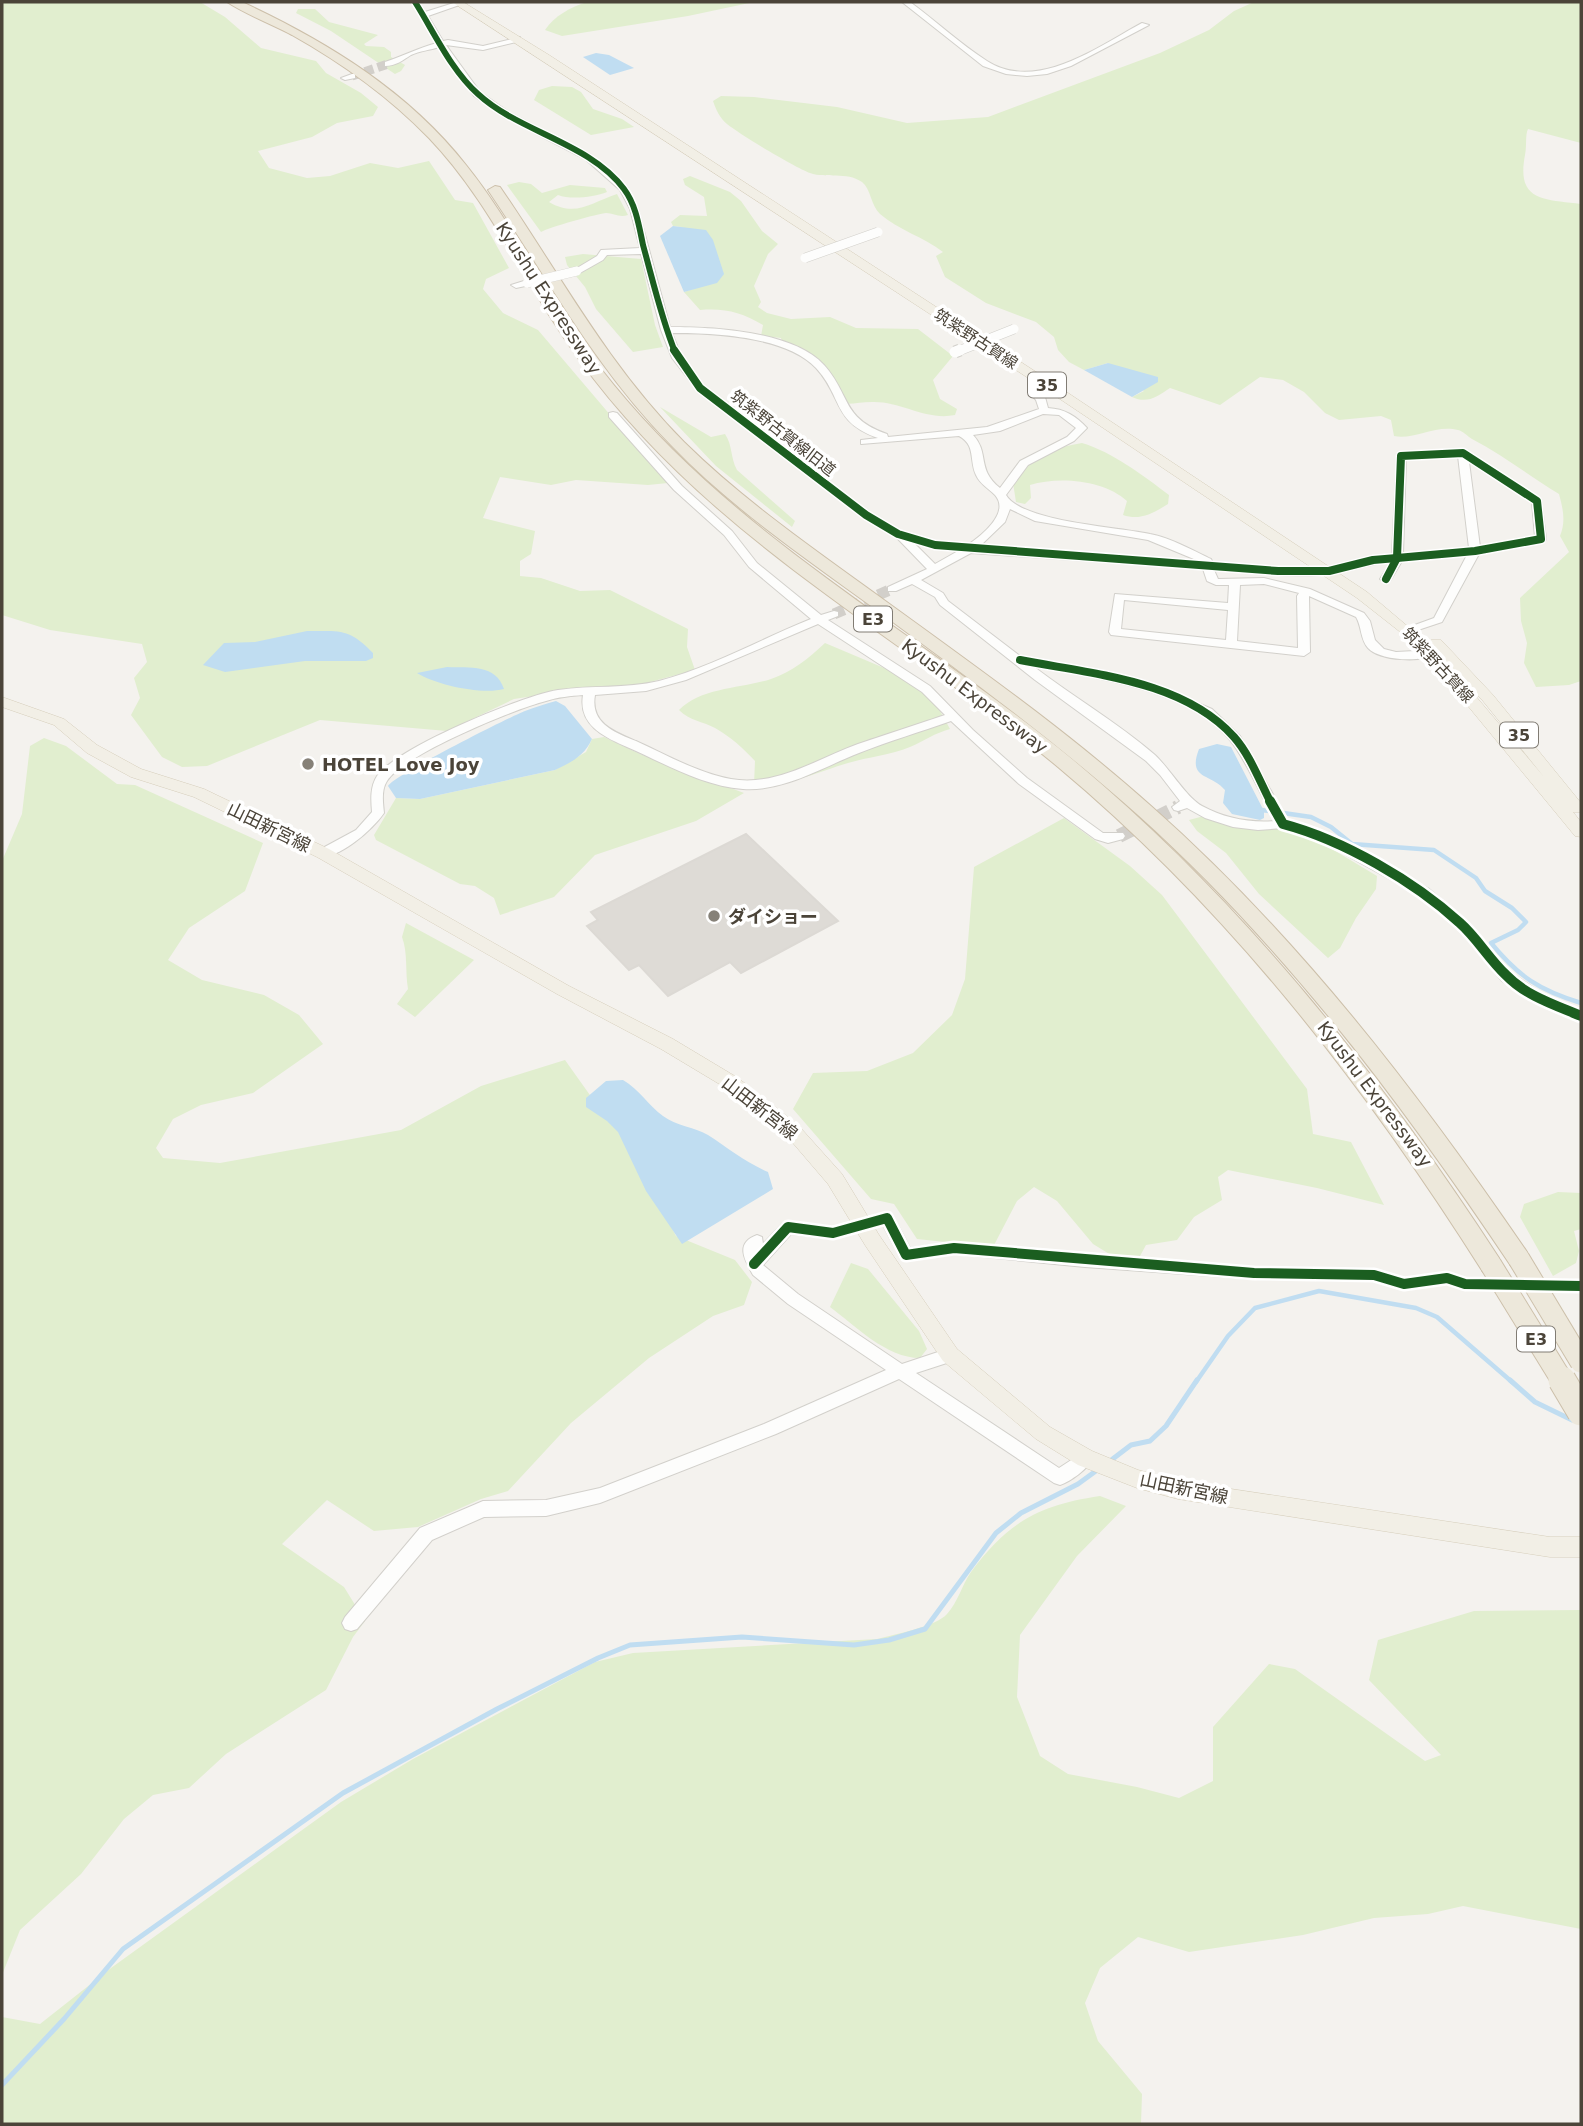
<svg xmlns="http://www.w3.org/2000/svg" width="1583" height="2126" viewBox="0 0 1583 2126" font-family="'DejaVu Sans','Noto Sans JP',sans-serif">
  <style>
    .green { fill: #e1eecf }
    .water { fill: #c0ddf1 }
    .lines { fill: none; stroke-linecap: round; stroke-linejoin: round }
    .stream-far1 { stroke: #c0ddf1; stroke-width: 4.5 }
    .stream { stroke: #c0ddf1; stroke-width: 5 }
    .building { fill: #dedbd6; stroke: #dcd9d4; stroke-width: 2 }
    .minor-tunnel-far2 { stroke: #d2cfca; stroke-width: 9; stroke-dasharray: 9 4.5; stroke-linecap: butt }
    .minor-tunnel-far1 { stroke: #d2cfca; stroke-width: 11; stroke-dasharray: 11 5; stroke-linecap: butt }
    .minor-tunnel { stroke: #d2cfca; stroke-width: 14; stroke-dasharray: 14 7; stroke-linecap: butt }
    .minor-casing { stroke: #d2d0cb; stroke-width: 2 }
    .major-casing { stroke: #d6cebb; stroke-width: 1 }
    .highway-casing { stroke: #ccbfa9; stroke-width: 2 }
    .minor { fill: #fdfdfc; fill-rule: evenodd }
    .major { fill: #f2efe6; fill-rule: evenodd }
    .highway { fill: #ede8db; fill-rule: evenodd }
    .minor-bridge-far1-casing { stroke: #d2d0cb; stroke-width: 10; stroke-linecap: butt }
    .minor-bridge-casing { stroke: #d2d0cb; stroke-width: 13; stroke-linecap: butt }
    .highway-bridge-far1-casing { stroke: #ccbfa9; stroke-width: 23; stroke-linecap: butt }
    .highway-bridge-casing { stroke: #ccbfa9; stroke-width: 29; stroke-linecap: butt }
    .minor-bridge-far1 { stroke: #fdfdfc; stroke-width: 9 }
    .minor-bridge { stroke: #fdfdfc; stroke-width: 11 }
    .highway-bridge-far1 { stroke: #ede8db; stroke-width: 21 }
    .highway-bridge { stroke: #ede8db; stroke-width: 27 }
    .cycleway-far2-casing { stroke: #fff; stroke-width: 9 }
    .cycleway-far1-casing { stroke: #fff; stroke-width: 11 }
    .cycleway-casing { stroke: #fff; stroke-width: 15 }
    .cycleway-far2 { stroke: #1b5e20; stroke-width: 6 }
    .cycleway-far1 { stroke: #1b5e20; stroke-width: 8 }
    .cycleway { stroke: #1b5e20; stroke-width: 10 }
    .poi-dot { fill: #868178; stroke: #fff; stroke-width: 2.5 }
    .labels { text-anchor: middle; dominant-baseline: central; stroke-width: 7; stroke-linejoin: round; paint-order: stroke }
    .far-street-label { font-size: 16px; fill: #4b4439; stroke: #fff }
    .shield { fill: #fff; stroke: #817c74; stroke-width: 2 }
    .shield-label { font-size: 16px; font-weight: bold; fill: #4b4439 }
    .street-label { font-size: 18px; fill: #4b4439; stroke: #fff }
    .poi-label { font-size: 18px; font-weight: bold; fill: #4b4439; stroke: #fff; text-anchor: start }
  </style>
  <rect width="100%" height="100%" fill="#f4f2ee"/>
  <!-- green -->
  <g class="green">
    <path d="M2,2h198l25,15 36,31 55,13 10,12 35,20 17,14 -5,9 -36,7 -25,14 -54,14 11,17 38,10 23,-2 40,-13 28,5 31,-7 26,39 18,3 36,65 -23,11 -3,10 20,24 35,17 130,153 -20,2 -72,-5 -25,5 -51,-8 -17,41 52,13 -4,23 -11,7v15l21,2 39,13 30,-1 78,39 -1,18 8,23 -60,16 -48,2 -73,11 -67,32 -127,-11 -113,46 -25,1 -20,-10 -31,-42 9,-17 -6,-20 13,-16 -5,-18 -92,-14 -48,-15z"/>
    <path d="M587,2h167l-66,14 -126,20 -17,-6c9,-14 26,-23 42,-28z"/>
    <path d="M1254,2h327v141l-53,-14c-3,6 -1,17 -3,26 -9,47 19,44 56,49v477l-12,4 -33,2 -12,-24 3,-20 -6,-22 -1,-23 49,-46 -9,-16c6,-15 3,-27 -1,-42 -30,-18 -56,-39 -87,-55 -5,-3 -9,-8 -14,-9 -22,-6 -43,10 -64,6l-3,-16 -10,-4 -42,4 -14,-7 -21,-21 -21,-12 -23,-3 -40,28 -50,-17c-13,9 -23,16 -38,9l12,-6 -36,-28 -24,7 -15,-8 -11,-12 -4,-13 -18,-15 -50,-19 -41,-26 -9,-21 7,-4c-19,-15 -45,-22 -63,-38 -9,-8 -9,-25 -18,-32 -16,-11 -35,-3 -52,-9 -14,-5 -71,-39 -83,-49 -7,-6 -11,-14 -14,-23l8,-5 33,1 83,10 70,16 81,-6 172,-64 49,-23 25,-19z"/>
    <path d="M298,9h17l14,13 49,13 -14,9 2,2 18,1 7,5v5l14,8 -4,6 -6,3 -64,-43 -35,-18z"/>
    <path d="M552,86l20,1 9,5 12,17 29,10 12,8 -43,8 -57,-35 5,-10z"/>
    <path d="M690,176l40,16 11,9 21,30 16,13 -10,10 -14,32 7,16 -3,5 9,6 24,6 39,-2 26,11 62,1 35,27 -20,24 7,19 17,10 -2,6c-29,6 -54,-14 -83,-13 -12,0 -21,3 -33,1l-5,-22 -14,-9 -5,-16 -32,-10 -2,-8 -20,-2 2,-11c-22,-13 -38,-17 -63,-15l-16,-18 24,-8 -26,-57 -9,-1 -2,-4 9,-7 27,1 -3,-19 -19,-12 -2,-6z"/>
    <path d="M519,182l12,2 11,9 28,-8 35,3 2,4c-13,5 -36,8 -49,3l-9,7c27,16 43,0 68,-8l11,21c-9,3 -14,-2 -22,-2 -6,0 -59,15 -65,19l-34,-47z"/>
    <path d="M583,254l58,5 14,66 8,22 -30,5 -37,-43 -11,-22 -18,-22 -2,-8z"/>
    <path d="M660,407l51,30 14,-3c8,12 5,23 12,36l58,51 -3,6 -76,-61z"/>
    <path d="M1082,443c30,9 61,32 87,52l-1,9c-14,9 -28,17 -45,11l4,-14c-23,-21 -68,-25 -97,-16l1,13 -6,6 -9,-2 -3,-19c17,-27 39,-35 69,-40z"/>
    <path d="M825,643l71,30 37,25 17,31c-15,4 -26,12 -40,18 -19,8 -42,10 -62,16 -34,10 -57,23 -94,21l1,-23c-12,-13 -24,-24 -40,-33 -13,-7 -25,-7 -36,-18 23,-23 62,-21 92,-31 21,-7 38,-21 54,-36z"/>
    <path d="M604,737l36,17 104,39 -48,28 -101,34 -41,42 -54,18 -6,-17 -19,-12 -15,-2 -84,-44 -2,-5 22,-37 24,1 135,-29 31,-18 6,-13z"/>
    <path d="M44,738l22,8 51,38 18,1 128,58 -18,48 -56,37 -21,32 34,20 62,15 35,20 24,29 -70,49 -52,12 -28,14 -17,29 7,10 57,5 181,-33 80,-44 84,-26 32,45 51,45 4,39 24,47 59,24 17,22 -8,23 -31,11 -64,42 -78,65 -63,68 -27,8 -63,28 -44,4 -47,-31 -45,44 62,43 21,34 -12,16 -27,53 -100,64 -37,34 -36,7 -29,24 -43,55 -61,56 -18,45v-1114l20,-47 8,-68z"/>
    <path d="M1204,816l39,12h46l23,9 65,39 -1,13 -20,29 -16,30 -12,10 -69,-64 -33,-41 -29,-22 -8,-11z"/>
    <path d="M1064,818l66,48 32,29 145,194 6,45 38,8 33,63 -67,-17 -89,-18 -10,7 4,23 -28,17 -17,23 -31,5 -6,11 -29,-1 -18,-11 -36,-43 -23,-14 -17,14 -24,46 -76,-8 -23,-35 -23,-5 -78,-90 20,-36 54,-2 46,-18 39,-38 13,-36 9,-112z"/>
    <path d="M406,923l68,37 -59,57 -18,-13 11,-15c-3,-18 0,-36 -6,-52z"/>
    <path d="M1558,1192l23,1v36l-7,2 5,20 -3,12 -23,13 -33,-59 4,-13z"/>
    <path d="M851,1263l17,6 51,62 8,18 -7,9c-34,0 -64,-32 -90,-51z"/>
    <path d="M1100,1496l26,10 -49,50 -57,79 -3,62 23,59 28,18 69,13 42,11 34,-17v-54l56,-63 26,5 130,92 16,-6 -72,-75 9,-40 96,-29 107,-1v319l-118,-23 -35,8 -54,4 -71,17 -114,17 -51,-15 -38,31 -15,35 13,38 44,53 -1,30h-1139v-107l38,7 71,-56 230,-166 72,-43 182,-97 38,-9 244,-14c16,-4 60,-13 70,-25 11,-12 15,-29 24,-42 37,-50 68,-67 129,-76z"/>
  </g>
  <!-- water -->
  <g class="water">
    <path d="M596,53l13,2 25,13 -24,7 -27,-18z"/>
    <path d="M673,226l33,4 7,10 11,34 -7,9 -33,9 -24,-56z"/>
    <path d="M1108,363l50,14v5l-26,15 -48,-27z"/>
    <path d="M307,631c34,0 42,-3 66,22v5l-7,3h-61l-80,11 -22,-7 21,-22 31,-1z"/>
    <path d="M447,667c23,1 49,-3 57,22 -22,6 -68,-4 -87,-16z"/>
    <path d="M556,701l9,5 27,33c-8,17 -20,23 -37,31l-135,29 -24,-1 -8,-12c5,-10 119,-68 137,-75 10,-4 20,-7 31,-10z"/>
    <path d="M1217,744l14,3 33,64v7l-4,2 -28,-6 -9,-11 2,-13c-14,-17 -38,-10 -26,-41z"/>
    <path d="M623,1080c16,9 25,25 40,36 13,10 31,11 45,19 20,13 37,27 60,37l5,17 -91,55 -36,-53 -28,-59 -11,-11 -21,-14v-9l20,-17z"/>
  </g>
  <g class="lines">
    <!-- stream-far1 -->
    <g class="stream-far1">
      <path d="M1262,810l49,7 20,10 21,17 82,6 42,28 9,13 27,17 14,14 -8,8 -27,13c28,34 48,47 90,60"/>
      <path d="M1196,1382l32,-46 27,-28 64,-17 97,17 21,9 75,65"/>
    </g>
    <!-- stream -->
    <g class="stream">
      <path d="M1510,1380l25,22 37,18"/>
      <path d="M1110,1461l21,-16 19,-4 16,-15 31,-46"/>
      <path d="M2,2085l62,-66 59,-70 220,-156 154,-84 101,-51 32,-13 112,-8 112,8 35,-5 36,-11 71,-96 25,-20 57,-29 22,-16"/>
    </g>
  </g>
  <!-- building -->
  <path class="building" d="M746,834l92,87 -97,52 -11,-11 -62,34 -29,-31 -10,5 -42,-44 11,-6 -7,-8z"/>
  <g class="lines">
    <!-- minor-tunnel-far2 -->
    <path class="minor-tunnel-far2" d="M352,76l36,-12"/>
    <!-- minor-tunnel-far1 -->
    <path class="minor-tunnel-far1" d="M834,614l58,-25"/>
    <!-- minor-tunnel -->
    <path class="minor-tunnel" d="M1119,836l59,-29"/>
    <!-- minor casing -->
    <g class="minor-casing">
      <g id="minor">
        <path d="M411,2h8l6,10 32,-10h11l-40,14 15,25 5,-1 35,6 37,-9v4l-37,9 -37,-5 34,47 30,21 81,42 36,32 11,22 32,118c43,0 123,4 154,38 27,30 17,53 63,69l1,3 99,-10 52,-18 -3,-9 -6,-7 5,-3 10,7 3,11c17,1 28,8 39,20l-13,13 -46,24 -22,30c16,27 113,32 144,39 21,4 42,16 61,25l2,4c38,3 77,8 115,5 21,-2 42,-11 64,-13l5,-101 70,-3 74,48 5,40 -1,2 -66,13 -37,68 -24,8 -6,-4 22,-8 33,-63 -65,6 -12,20 -4,1 -6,-3 11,-17c-21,2 -40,8 -60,12 -34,5 -82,-2 -117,-4l4,9 46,-1 46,11 54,24 6,8 5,19 9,9 12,3 38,-2 2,3c-13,10 -56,8 -68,-5 -8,-9 -6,-21 -12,-31l-47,-21 1,56 -6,4 -193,-21 -2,-3 6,-38 113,9 1,-18h-13l-9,-4 -4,-12 -232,-16 -50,27 22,13 5,8 72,55 125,25 67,28 28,27 48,85 32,9 109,59 39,33 44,51 29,20 40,17v11l-50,-20 -29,-20 -44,-53 -39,-33 -107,-59 -29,-8 -25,2 -25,-3 -28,-9 -18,-10 -9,3 -4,-1 -2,-3 8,-6 -20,-26 -14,-14 -111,-81 -95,-75 -5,-8 -23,-13 -16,7h-8v-4l39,-18 -31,-32 -34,-20 -165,-127 -25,-32 -11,-28 -20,-76 -34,1 -4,5 -23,13 -8,-2 25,-15 4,-6 39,-2 -10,-39 -10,-19 -35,-31 -81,-42 -30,-21 -35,-49c-8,3 -20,4 -28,8 -8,5 -15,11 -26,11v-4c18,-6 33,-14 52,-19zM672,333c42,0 114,3 144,35 27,29 16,54 62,70l-17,2v4l98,-8c17,9 10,24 17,39 4,9 12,13 19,20 16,18 -15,42 -29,51l-30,-4 -34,-10 -32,-19 -167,-127 -21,-28zM1043,414l16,1 17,13 -9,9 -47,24 -20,27c-24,-19 -10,-35 -27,-53l27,-4zM1458,456l11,92 -66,6 3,-95zM1469,462l63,40 3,35 -55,10zM1010,509l25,12 113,19 53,22 -222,-15 26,-25zM913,542l45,9 -23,13zM1264,584l35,9 -2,3 1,52 -61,-7 3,-56zM1124,600l104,10 -2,30 -105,-11zM1033,666c63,13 155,22 197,74 16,19 32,58 45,81 -26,2 -51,-3 -73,-15 -16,-9 -32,-37 -47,-51 -38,-33 -82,-58 -122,-89z"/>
        <path d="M902,2h8c26,19 50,42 77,59 50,32 112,-15 155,-38l7,2 -78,41 -24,8 -20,2 -21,-2 -23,-8z"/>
        <path d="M352,74h3v4l-10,2 -4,-2z"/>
        <path d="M527,280l5,3 -2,2 -14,3 -5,-3z"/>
        <path d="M613,412l4,1 65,73 50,45 25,32 64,52 13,-4 4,1v4l-10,4 102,66 43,44 54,48 76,55h20l2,3 -2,3 -15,4 -13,-4 -76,-55 -68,-63c-31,11 -62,20 -92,32 -36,14 -76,39 -116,36 -41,-3 -79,-26 -116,-42 -23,-10 -49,-22 -44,-52 -12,1 -25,2 -37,6 -32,8 -143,54 -159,80 -6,9 -4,22 -3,32 -11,16 -45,47 -65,43l-2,-3 2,-3 37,-20 16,-18c-1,-12 -2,-25 5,-36 21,-29 144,-80 181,-86 33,-5 68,-1 101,-9 53,-14 102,-42 152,-62l-62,-52 -25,-32 -50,-45 -65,-73v-4zM818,624l104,68 23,23c-29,10 -58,19 -87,29 -41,15 -82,43 -127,35 -33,-6 -64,-24 -95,-38 -22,-9 -46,-18 -41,-46l51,-4 40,-11z"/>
        <path d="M887,1212l5,2 18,34 44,-6 131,13 169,12 120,2 30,9 43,-6 18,6 116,2v12l-116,-2 -18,-6 -43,6 -30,-9 -120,-2 -169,-12 -131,-13 -48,7 -5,-2 -18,-34 -8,-2 -2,-4 2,-4z"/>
        <path d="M788,1221l45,6 13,-3 5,2 3,4 -3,4 -18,5 -42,-5 -28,31 35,29 104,70 48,-16 6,2 2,5 -2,5 -40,13 143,95 26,-17 6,2 2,5c-5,11 -22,23 -33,27l-6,-2 -155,-104 -123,55 -176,69 -54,13 -62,1 -52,23 -75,89 -6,2 -6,-2 -3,-6 3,-6 75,-89 63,-27 63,-1 54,-12 164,-64 122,-54 -98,-66 -35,-29c-9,-16 -18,-32 4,-40l5,2 1,7 20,-21z"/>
      </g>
    </g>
    <!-- major casing -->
    <g class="major-casing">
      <g id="major">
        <path d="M452,2h11l86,53 504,328 314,209 64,54v-6h10l52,55 88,108v9h-8l8,10v15l-6,-1 -140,-170 -36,-35 -42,-33 -312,-209zM1457,674l26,27 61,76z"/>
        <path d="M2,697l62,22 33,26 44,24 63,20 125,60 240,137 104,53 65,39 60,47 44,49 37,61 78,114 93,78 42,24 46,19 40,11 372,56h31v20h-31l-372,-58 -41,-11 -59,-23 -42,-26 -93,-78 -78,-116 -37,-61 -42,-49 -60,-47 -65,-39 -104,-55 -240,-137 -123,-60 -63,-20 -44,-24 -33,-28 -52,-18z"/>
      </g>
    </g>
    <!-- highway casing -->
    <g class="highway-casing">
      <g id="highway">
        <path d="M227,2h15c84,39 166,89 224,163 38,47 65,101 98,152 31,48 68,92 108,132 120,119 270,203 400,310 171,142 306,313 427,499l3,7 -3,7 -8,3 -8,-3c-119,-188 -254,-362 -425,-505 -123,-103 -265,-184 -380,-295 -48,-46 -91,-97 -127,-154 -39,-61 -71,-127 -122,-180 -40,-41 -87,-75 -137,-103 -21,-11 -45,-20 -65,-33z"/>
        <path d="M495,186l5,1c61,89 107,177 184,255 61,60 131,108 200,158 91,66 183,131 267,206 147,130 266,285 376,446l3,7 -3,7 -8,2 -8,-2c-109,-163 -227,-320 -373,-451 -85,-76 -176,-142 -267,-209 -69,-50 -139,-98 -199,-160 -77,-78 -123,-166 -184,-256z"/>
      </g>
    </g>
    <!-- minor -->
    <use href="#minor" class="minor"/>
    <!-- major -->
    <use href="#major" class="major"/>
    <!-- highway -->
    <use href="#highway" class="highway"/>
    <!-- minor-bridge-far1 casing -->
    <g class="minor-bridge-far1-casing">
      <g id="minor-bridge-far1">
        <path d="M805,258l73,-26"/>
        <path d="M527,283l50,-12"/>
        <path d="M956,352l58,-23"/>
      </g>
    </g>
    <!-- minor-bridge casing -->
    <g class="minor-bridge-casing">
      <path id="minor-bridge" d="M955,352l5,-2"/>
    </g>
    <!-- highway-bridge-far1 casing -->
    <g class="highway-bridge-far1-casing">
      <g id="highway-bridge-far1">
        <path d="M1519,1259l62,103"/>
        <path d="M1491,1265l72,117"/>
      </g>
    </g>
    <!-- highway-bridge casing -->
    <g class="highway-bridge-casing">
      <path id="highway-bridge" d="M1562,1380l19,32"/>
    </g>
    <!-- minor-bridge-far1 -->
    <use href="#minor-bridge-far1" class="minor-bridge-far1"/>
    <!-- minor-bridge -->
    <use href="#minor-bridge" class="minor-bridge"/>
    <!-- highway-bridge-far1 -->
    <use href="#highway-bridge-far1" class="highway-bridge-far1"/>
    <!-- highway-bridge -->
    <use href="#highway-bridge" class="highway-bridge"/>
    <!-- cycleway-far2 casing -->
    <g class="cycleway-far2-casing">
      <path id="cycleway-far2" d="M415,2c19,30 36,68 63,92 41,38 112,49 146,95 12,16 15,37 19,56 10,36 18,72 32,107"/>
    </g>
    <!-- cycleway-far1 casing -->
    <g class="cycleway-far1-casing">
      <g id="cycleway-far1">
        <path d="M674,350l26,38 166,127 32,19 37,11 343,26h51l44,-11 24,-2"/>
        <path d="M1463,453l74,48 4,38 -66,12 -78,7 4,-102z"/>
        <path d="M1386,579l11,-21"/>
        <path d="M1020,660c71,14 163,20 214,77 16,18 26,45 37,66"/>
      </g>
    </g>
    <!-- cycleway casing -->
    <g class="cycleway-casing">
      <g id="cycleway">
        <path d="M1270,801l13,23c60,16 131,57 177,99 17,15 29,36 46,52 20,21 49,30 75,41"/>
        <path d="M754,1264l34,-37 45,6 54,-15 19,37 48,-7 300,25 120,2 30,9 43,-6 18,6 116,2"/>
      </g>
    </g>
    <!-- cycleway-far2 -->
    <use href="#cycleway-far2" class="cycleway-far2"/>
    <!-- cycleway-far1 -->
    <use href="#cycleway-far1" class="cycleway-far1"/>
    <!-- cycleway -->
    <use href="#cycleway" class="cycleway"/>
  </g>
  <!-- markers -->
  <g class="poi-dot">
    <circle cx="308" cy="764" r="7"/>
    <circle cx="714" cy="916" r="7"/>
  </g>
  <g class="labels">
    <!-- far-street labels -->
    <g class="far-street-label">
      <text transform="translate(976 339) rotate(33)">筑紫野古賀線</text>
      <text transform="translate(783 433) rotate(38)">筑紫野古賀線旧道</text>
      <text transform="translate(1438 665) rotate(47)">筑紫野古賀線</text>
    </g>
    <!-- shield labels -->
    <g class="shield">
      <rect x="1028" y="372.5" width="38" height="25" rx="5"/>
      <rect x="854" y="606.5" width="38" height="25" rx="5"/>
      <rect x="1500" y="722.5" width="38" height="25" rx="5"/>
      <rect x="1517" y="1326.5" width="38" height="25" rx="5"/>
    </g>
    <g class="shield-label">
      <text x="1047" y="385">35</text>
      <text x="873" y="619">E3</text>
      <text x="1519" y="735">35</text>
      <text x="1536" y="1339">E3</text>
    </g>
    <!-- street labels -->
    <g class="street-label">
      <text transform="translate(549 298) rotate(57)">Kyushu Expressway</text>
      <text transform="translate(975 696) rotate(37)">Kyushu Expressway</text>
      <text transform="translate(269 827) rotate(26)">山田新宮線</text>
      <text transform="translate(1375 1094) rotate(53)">Kyushu Expressway</text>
      <text transform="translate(760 1108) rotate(38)">山田新宮線</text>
      <text transform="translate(1184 1488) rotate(12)">山田新宮線</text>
    </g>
    <!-- poi labels -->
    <g class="poi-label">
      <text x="322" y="764">HOTEL Love Joy</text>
      <text x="728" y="916">ダイショー</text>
    </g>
  </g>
  <!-- border -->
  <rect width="1583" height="2126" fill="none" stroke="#4b4439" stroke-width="7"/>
</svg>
